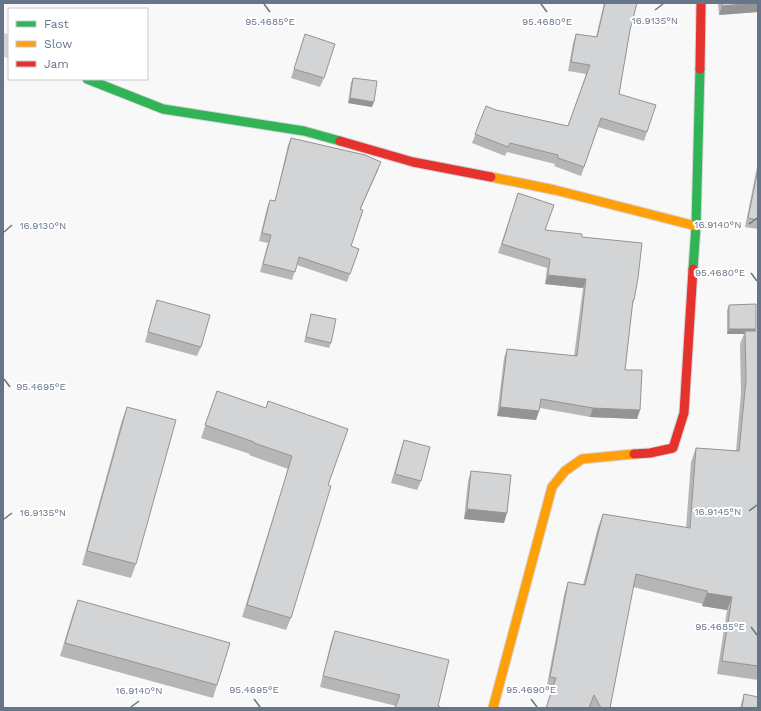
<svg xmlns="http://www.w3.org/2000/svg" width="761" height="711" viewBox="0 0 761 711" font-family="'Work Sans',sans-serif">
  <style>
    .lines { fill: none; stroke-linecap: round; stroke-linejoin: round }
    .fast-casing { stroke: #d3d5d7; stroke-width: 11 }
    .slow-casing { stroke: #d3d5d7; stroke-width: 11 }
    .jam-casing { stroke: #d3d5d7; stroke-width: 11 }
    .street { stroke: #d2d3d4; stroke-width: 22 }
    .fast { stroke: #30b455; stroke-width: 9 }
    .slow { stroke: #ff9f0a; stroke-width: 9 }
    .jam { stroke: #e5322d; stroke-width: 9 }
    .wall { fill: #b5b6b7 }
    .shaded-wall { fill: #949495 }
    .building { fill: #d3d4d5; stroke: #949495 }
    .ticks { fill: none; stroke: #677589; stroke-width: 1.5 }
    .ticks-label { font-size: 10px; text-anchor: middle; fill: #677589; stroke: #fff; stroke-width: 4; stroke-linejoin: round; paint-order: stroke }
  </style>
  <rect width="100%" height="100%" fill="#f8f8f8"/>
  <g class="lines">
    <!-- fast casing -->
    <g class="fast-casing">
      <g id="fast">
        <path d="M87,79l76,30 141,22 36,10"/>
        <path d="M693,269l3,-43 4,-157"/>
      </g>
    </g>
    <!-- slow casing -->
    <g class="slow-casing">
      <g id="slow">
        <path d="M491,177l64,13 141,36"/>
        <path d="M493,708l59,-221 13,-16 17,-12 52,-5"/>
      </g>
    </g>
    <!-- jam casing -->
    <g class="jam-casing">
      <g id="jam">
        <path d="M700,69l1,-66"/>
        <path d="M340,141l73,21 78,15"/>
        <path d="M634,454l16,-1 23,-5 11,-35 9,-144"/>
      </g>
    </g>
    <!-- street -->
    <path class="street" d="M3,44l6,3"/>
    <!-- fast -->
    <use href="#fast" class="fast"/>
    <!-- slow -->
    <use href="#slow" class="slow"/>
    <!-- jam -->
    <use href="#jam" class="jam"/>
  </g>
  <!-- wall -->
  <g class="wall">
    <path d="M604,3h33l-7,27 -11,64 28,38 -3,9 -46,-14 -17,49 -27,-10 1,-2 -48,-12 -2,4 -33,-13 14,-37 10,4 72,16 18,-52 -18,-3 5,-28 3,-9 20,3z"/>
    <path d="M718,3h40v9l-39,3z"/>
    <path d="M305,34l19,44 -4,9 -29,-9z"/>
    <path d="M353,78l19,29 -24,-4 3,-21z"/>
    <path d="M291,138l87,32 -18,39 -9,37 8,3 -12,33 -50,-17 -5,15 -32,-8 8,-29 -9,-2 8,-33 3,-8 5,1 13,-56z"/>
    <path d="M758,162v67l-13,-2z"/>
    <path d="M518,193l27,37 37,7 52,63 -2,6 -7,64 15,40 -3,9 -47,-2 -50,-9 -4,12 -39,-4 7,-58 3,-9 67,7 9,-68 -38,-4 2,-16 -49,-15z"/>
    <path d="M157,300l44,47 -4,9 -52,-14 9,-33z"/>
    <path d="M729,305l26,26h3v349l-41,-6 10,-64 -25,-4 1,-2 -70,-17 -23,121h-64l5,-16 -5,-2 18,-95 4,-13 15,3 15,-58 5,-13 83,14 5,-66 5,-14 40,3 5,-58 -1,-49 4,-10h-17v-24z"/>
    <path d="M311,314l20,29 -2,5 -25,-6z"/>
    <path d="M217,391l111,94 -37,133 -5,12 -44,-13 46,-148 -39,-14 1,-1 -49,-16z"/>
    <path d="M127,407l9,157 -5,14 -49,-13 40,-145z"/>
    <path d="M404,440l17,41 -4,9 -26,-7 10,-34z"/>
    <path d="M471,471l33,52 -40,-4 4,-38z"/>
    <path d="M78,600l139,85 -4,13 -153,-42 13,-43z"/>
    <path d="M335,631l103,75h-42l-76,-19 11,-45z"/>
    <path d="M744,694l14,14h-18l1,-4z"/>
  </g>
  <!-- shaded-wall -->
  <g class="shaded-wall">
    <path d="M238,3h16v1z"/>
    <path d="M758,3v9l-39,3 3,-9z"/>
    <path d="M350,98l24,4 -2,5 -24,-4z"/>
    <path d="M381,162l-3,8 -21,47 3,-8z"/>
    <path d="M548,275l38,4 -3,9 -38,-4z"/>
    <path d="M729,329h27l-1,5 -10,-3 -1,3h-17z"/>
    <path d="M500,407l39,4 -3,9 -39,-4z"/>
    <path d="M593,408l47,2 -3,9 -47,-2z"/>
    <path d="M467,509l40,4 -3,10 -40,-4z"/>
    <path d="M707,593l25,4 -5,13 -25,-4z"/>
  </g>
  <!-- building -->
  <g class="building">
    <path d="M605,3h32l-7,27 -11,64 37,11 -9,27 -46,-14 -17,49 -26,-9v-3l-48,-12 -2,4 -33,-13 11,-28 10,4 72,16 22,-61 -19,-3 5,-28 21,3z"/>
    <path d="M722,3h35l-35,3z"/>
    <path d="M305,34l30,10 -11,34 -30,-9z"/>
    <path d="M353,78l24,3 -3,21 -24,-4z"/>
    <path d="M291,138l74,17 16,7 -21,47 3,1 -12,36 8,3 -9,25 -51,-17 -4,15 -32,-8 8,-29 -9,-2 8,-33 5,1z"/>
    <path d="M758,169v51l-10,-2z"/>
    <path d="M518,193l36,12 -9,25 37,4v3l60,6 -4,35 -4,22h-1l-8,70h17l-2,40 -47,-2 -52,-9 -2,12 -39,-4 7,-58 70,7 9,-77 -38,-4 2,-16 -48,-15z"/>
    <path d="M157,300l53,15 -9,32 -53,-15z"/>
    <path d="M756,304v25h-27v-24z"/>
    <path d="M311,314l25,5 -5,24 -25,-6z"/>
    <path d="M745,331h13v335l-36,-5 10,-64 -25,-4v-2l-71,-17 -26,134h-9l-7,-13 -5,13h-43l10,-30 -6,-1 18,-95 17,3 18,-71 87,14 6,-80 43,3 7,-71z"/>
    <path d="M217,391l49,17 2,-7 80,28 -20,56 3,1 -40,132 -44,-13 45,-149 -38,-13v-1l-49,-17z"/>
    <path d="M127,407l49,13 -40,144 -49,-13z"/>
    <path d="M404,440l26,7 -9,34 -26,-7z"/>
    <path d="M471,471l40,4 -4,38 -40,-4z"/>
    <path d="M78,600l152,43 -13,42 -152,-42z"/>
    <path d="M335,631l114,29 -11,46 4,2h-47l5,-13 -77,-19z"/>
    <path d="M744,694l14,3v11h-16z"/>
  </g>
  <!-- ticks -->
  <path class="ticks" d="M264,4l6,8M541,4l6,8M655,10l8,-6M749,224l8,-6M4,232l8,-7M751,273l6,8M4,379l6,8M749,511l8,-6M4,519l8,-6M751,627l6,8M254,699l6,8M531,699l6,8M131,707l8,-6"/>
  <g class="ticks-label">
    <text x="655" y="24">16.9135°N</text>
    <text x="270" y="25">95.4685°E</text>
    <text x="547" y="25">95.4680°E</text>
    <text x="718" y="228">16.9140°N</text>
    <text x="43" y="229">16.9130°N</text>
    <text x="720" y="276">95.4680°E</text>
    <text x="41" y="390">95.4695°E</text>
    <text x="718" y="515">16.9145°N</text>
    <text x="43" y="516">16.9135°N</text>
    <text x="720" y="630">95.4685°E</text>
    <text x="254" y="693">95.4695°E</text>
    <text x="531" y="693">95.4690°E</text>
    <text x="139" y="694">16.9140°N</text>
  </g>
  <!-- border -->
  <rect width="761" height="711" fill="none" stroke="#677589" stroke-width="8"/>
  <!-- legend -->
  <rect x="8" y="8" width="140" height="72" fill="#ffffff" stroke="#c2c8d0"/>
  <rect x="16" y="21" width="20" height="6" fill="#30b455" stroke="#c2c8d0"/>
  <text x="44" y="28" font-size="12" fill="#677589">Fast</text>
  <rect x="16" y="41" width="20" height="6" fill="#ff9f0a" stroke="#c2c8d0"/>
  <text x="44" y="48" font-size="12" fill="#677589">Slow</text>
  <rect x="16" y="61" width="20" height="6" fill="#e5322d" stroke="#c2c8d0"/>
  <text x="44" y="68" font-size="12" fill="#677589">Jam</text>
</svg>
